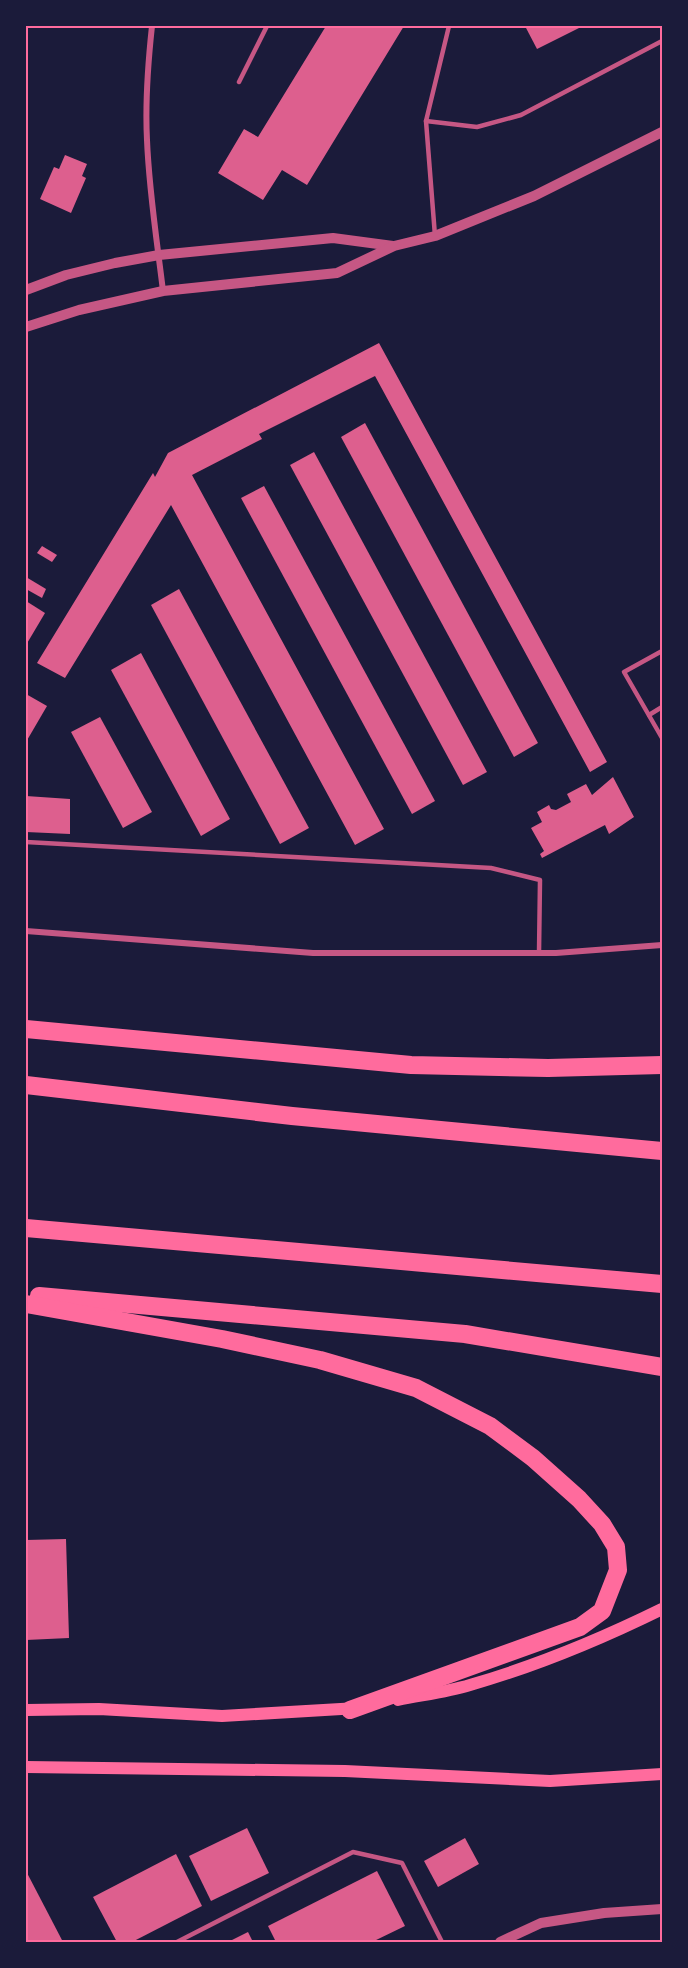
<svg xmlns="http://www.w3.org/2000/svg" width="688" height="1968" viewBox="0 0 688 1968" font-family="'PT Serif',serif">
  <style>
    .building { fill: #dd5f8e }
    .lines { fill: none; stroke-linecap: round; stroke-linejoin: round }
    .service { stroke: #c65784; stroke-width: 4.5 }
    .minor { stroke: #c65784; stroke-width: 6 }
    .tertiary { stroke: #c65784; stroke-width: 10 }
    .secondary { stroke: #ff6b9d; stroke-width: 12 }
    .motorway { stroke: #ff6b9d; stroke-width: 18 }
    .neatline { fill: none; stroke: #ff6b9d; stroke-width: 2 }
  </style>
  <rect width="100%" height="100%" fill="#1b1b3a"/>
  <!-- building -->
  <g class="building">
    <path d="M326,26h78l-97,159 -25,-15 -19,30 -45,-27 26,-44 14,8z"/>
    <path d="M525,26h58l-46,23z"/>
    <path d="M65,155l22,9 -5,12 4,2 -15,35 -31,-14 14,-32 5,2z"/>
    <path d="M379,343l228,419 -17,10 -215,-396 -116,58 3,5 -70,36 192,354 -29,16 -184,-340 -106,173 -28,-15 116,-190 2,4 13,-24z"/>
    <path d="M365,423l173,320 -24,14 -173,-320z"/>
    <path d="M314,452l173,320 -24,13 -173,-320z"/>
    <path d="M264,486l171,315 -23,13 -171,-316z"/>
    <path d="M42,546l15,9 -5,7 -15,-9z"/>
    <path d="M26,577l20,12 -4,9 -16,-9z"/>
    <path d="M179,589l130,239 -29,16 -129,-239z"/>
    <path d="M26,601l19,12 -19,32z"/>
    <path d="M141,653l89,166 -29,17 -90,-166z"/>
    <path d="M26,694l21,12 -21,36z"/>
    <path d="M100,717l52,95 -29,16 -52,-96z"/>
    <path d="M613,777l21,40 -25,17 -4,-9 -63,33 -2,-4 4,-3 -13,-23 11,-6 -5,-10 12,-7 2,4 5,1 15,-8 -4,-8 19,-10 6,11z"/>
    <path d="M26,796l44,3v35l-44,-2z"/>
    <path d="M66,1539l3,99 -43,2v-100z"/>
    <path d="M247,1828l22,45 -58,28 -22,-45z"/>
    <path d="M465,1838l14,26 -41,23 -14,-26z"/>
    <path d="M176,1854l26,52 -70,36h-15l-24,-45z"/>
    <path d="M26,1871l37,71h-37z"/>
    <path d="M377,1871l28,55 -33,16h-96l-8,-16z"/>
    <path d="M248,1932l5,10h-25z"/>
  </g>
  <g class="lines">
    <!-- service -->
    <g class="service">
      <path d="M239,82l28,-56"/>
      <path d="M426,121l51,6 44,-12 141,-74"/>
      <path d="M435,236l-9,-115 23,-95"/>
      <path d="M662,651l-38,21 38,66"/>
      <path d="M649,715l13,-8"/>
      <path d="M26,842l465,26 49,12 -1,73"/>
      <path d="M177,1942l176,-90 49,11 40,79"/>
    </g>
    <!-- minor -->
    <g class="minor">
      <path d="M152,26c-4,37 -7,76 -5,114 2,51 10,101 16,151"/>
      <path d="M26,931l287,22h243l106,-8"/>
    </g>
    <!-- tertiary -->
    <g class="tertiary">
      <path d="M26,290l40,-15 49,-12 44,-8 174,-17 60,8"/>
      <path d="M26,327l53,-17 84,-19 174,-18 57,-27 41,-10 99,-40 128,-64"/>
      <path d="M500,1942l41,-19 63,-10 58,-4"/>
    </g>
    <!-- secondary -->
    <g class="secondary">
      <path d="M398,1700c24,-5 49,-8 72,-15 66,-19 131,-46 192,-76"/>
      <path d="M26,1710l73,-1 123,7 136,-8"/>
      <path d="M26,1767l319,4 205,10 112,-7"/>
    </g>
    <!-- motorway -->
    <g class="motorway">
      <path d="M26,1029l385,36 137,3 114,-3"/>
      <path d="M26,1085l266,31 370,35"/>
      <path d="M26,1228l636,56"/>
      <path d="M39,1296l426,38 197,33"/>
      <path d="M26,1304l196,35 98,21 96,28 74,38 43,32 46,41 23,25 14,23 2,23 -16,41 -22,16 -230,83"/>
    </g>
  </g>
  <!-- border -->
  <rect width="688" height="1968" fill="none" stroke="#1b1b3a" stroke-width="54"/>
  <rect x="27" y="27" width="634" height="1914" class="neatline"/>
</svg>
